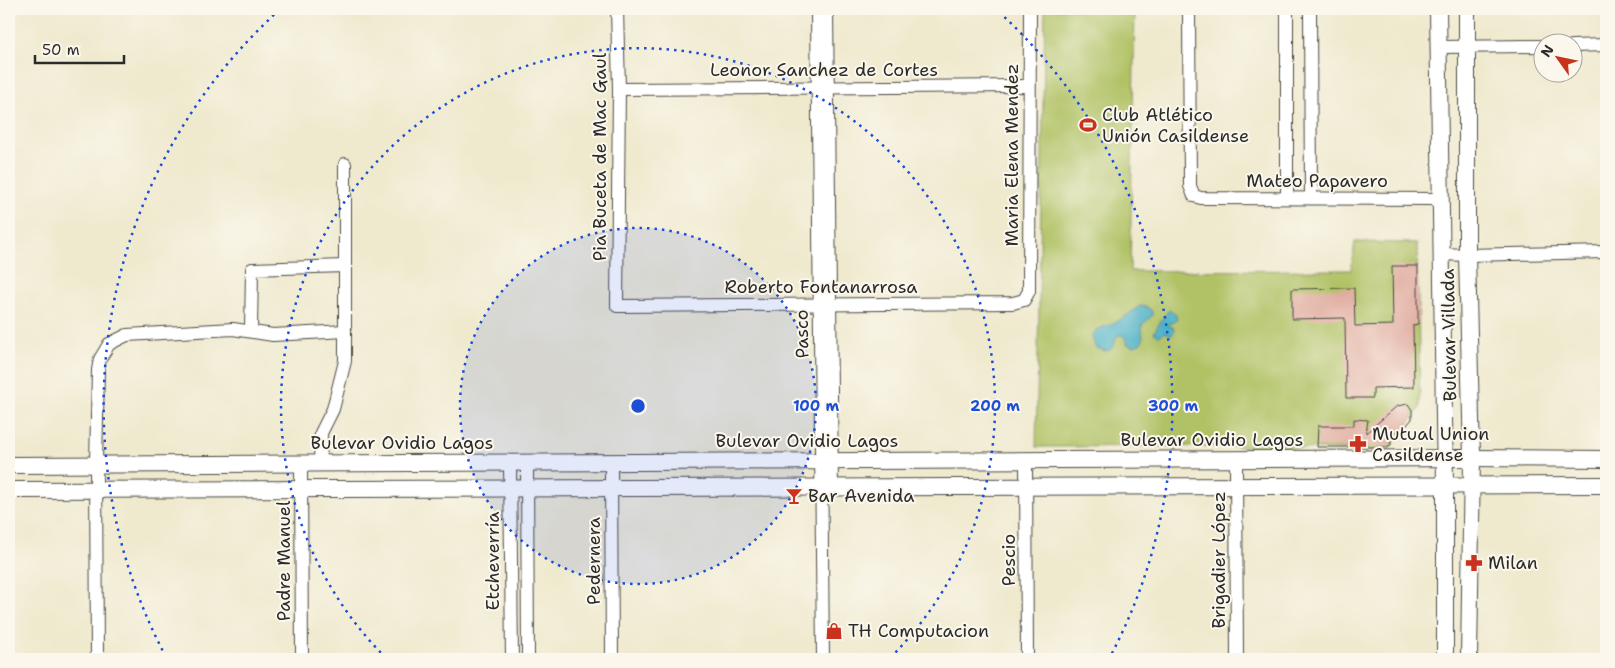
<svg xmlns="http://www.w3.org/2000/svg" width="1615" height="668" viewBox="0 0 1615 668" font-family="'Shantell Sans',sans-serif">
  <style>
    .green { fill: #b1c266; stroke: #6e7648 }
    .water { fill: #46afc5; stroke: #386d78 }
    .building { fill: #e1aca0 }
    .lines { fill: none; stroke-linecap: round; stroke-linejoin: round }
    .minor-casing { stroke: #484843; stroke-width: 14 }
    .major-casing { stroke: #484843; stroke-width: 18 }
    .minor { stroke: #fff; stroke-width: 12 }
    .major { stroke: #fff; stroke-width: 16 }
    .ring { fill: none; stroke: #1d4ed8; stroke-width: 2.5; stroke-dasharray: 2.5 5 }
    .labels { text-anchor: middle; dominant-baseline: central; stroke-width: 4; stroke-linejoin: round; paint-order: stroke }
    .street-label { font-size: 18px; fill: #2b2b2b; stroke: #fbf7ec }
    .poi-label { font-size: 18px; fill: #2b2b2b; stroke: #fbf7ec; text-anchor: start }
    .centre { fill: #1d4ed8; stroke: #fbf7ec; stroke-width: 2.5 }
    .ring-label { font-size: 15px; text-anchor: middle; font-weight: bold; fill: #1d4ed8; stroke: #fbf7ec; stroke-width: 4; stroke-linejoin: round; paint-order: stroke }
  </style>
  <rect width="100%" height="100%" fill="#fbf7ec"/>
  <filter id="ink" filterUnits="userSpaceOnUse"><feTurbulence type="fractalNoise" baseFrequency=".02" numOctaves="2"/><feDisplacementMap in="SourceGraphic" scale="10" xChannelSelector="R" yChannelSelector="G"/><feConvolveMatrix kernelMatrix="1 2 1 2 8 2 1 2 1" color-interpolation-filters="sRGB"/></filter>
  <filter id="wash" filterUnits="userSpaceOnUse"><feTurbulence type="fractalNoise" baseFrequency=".0096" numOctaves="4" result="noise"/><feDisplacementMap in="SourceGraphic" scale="20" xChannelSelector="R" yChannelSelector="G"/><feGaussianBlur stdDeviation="1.12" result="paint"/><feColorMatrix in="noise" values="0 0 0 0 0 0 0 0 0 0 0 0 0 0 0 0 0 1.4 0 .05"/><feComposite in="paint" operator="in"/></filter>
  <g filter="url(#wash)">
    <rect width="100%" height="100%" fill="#efe9ce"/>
    <!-- green -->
    <path class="green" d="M1045,9h90l-5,262 221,-1 4,-28 62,1 3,165 -32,43 -176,-5 -176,1z"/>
    <!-- water -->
    <g class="water">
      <path d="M1140,306l7,1 5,4v5l-10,9 1,15 -3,4 -6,2 -6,-1 -4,-9 -6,-1c-3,4 -2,9 -8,15l-6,1 -9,-4 -3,-11 4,-6 21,-8z"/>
      <path d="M1169,310l7,5 1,4 -8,6 1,2h3l1,4 -1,3 -4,1 -3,-3 -7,4 -5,-3c1,-4 12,-20 15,-23z"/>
    </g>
    <g id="blocks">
      <!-- building -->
      <g class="building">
        <path d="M1392,266h26v58l-5,1 1,62 -41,1v10h-27l-1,-80 -53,1v-30l62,-1 1,38 38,-1z"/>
        <path d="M1408,404l4,6v9l-10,12h-6l-6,8 1,5 -2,3h-72l1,-21h36v-7l14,1 -2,13 31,-27z"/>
      </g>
    </g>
  </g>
  <g filter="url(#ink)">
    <use href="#blocks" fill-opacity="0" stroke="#484843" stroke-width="1"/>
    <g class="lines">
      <!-- minor casing -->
      <g class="minor-casing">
        <g id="minor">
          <path d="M617,9l2,80 -2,217 396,-3 11,-3 5,-9 1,-282"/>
          <path d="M817,9l6,650"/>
          <path d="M827,9l5,478"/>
          <path d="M1189,9l1,177 4,10 7,2 240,1"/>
          <path d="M1310,9l1,189"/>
          <path d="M1572,46l34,-1"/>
          <path d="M1440,47l102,-1"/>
          <path d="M619,89l410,-3"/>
          <path d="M1287,198v-189"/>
          <path d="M1442,254l25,1 139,-3"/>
          <path d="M251,331l1,-62 93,-3"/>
          <path d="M1026,460l1,199"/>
          <path d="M1236,460l1,199"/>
          <path d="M510,463l2,196"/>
          <path d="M527,463l1,196"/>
          <path d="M611,463l1,196"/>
          <path d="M301,464l1,195"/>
          <path d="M320,464l1,-31 12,-24 12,-48v-197"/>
          <path d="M97,659l-1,-195 2,-94 2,-11 9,-15 18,-9 106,-6 40,6 72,-4"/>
        </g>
      </g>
      <!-- major casing -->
      <g class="major-casing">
        <g id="major">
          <path d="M1438,9l7,476v174"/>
          <path d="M1467,9v246l5,203 -3,201"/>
          <path d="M9,465l1463,-7 134,1"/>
          <path d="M9,490l1597,-5"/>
        </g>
      </g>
      <!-- minor -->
      <use href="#minor" class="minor"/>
      <!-- major -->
      <use href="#major" class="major"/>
    </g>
  </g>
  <!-- distance rings -->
  <circle cx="638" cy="406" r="178" fill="#1d4ed8" fill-opacity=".12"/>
  <g class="ring">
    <circle cx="638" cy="406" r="178"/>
    <path d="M386 658A357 357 0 1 1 890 658"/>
    <path d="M166 657A535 535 0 0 1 277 12M999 12A535 535 0 0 1 1110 657"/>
  </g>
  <!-- icons -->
  <defs>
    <g id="stadium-bare" transform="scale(1.35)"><path d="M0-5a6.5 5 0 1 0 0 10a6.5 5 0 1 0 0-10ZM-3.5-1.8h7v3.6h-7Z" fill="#c8321e" stroke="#fbf7ec" stroke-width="2.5" paint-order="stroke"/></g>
    <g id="pharmacy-bare" transform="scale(1.35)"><path d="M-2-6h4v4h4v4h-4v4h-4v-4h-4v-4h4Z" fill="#c8321e" stroke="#fbf7ec" stroke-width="2.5" paint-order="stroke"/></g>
    <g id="bar-bare" transform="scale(1.35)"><path d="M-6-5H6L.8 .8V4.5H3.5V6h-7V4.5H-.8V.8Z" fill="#c8321e" stroke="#fbf7ec" stroke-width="2.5" paint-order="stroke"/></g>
    <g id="shop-bare" transform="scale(1.35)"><path d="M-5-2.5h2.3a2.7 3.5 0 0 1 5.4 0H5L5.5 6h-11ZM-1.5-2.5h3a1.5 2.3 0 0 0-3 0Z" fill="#c8321e" stroke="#fbf7ec" stroke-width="2.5" paint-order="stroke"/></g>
  </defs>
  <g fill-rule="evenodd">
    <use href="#stadium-bare" x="1088" y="125"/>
    <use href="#pharmacy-bare" x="1358" y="444"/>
    <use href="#bar-bare" x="794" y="496"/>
    <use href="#pharmacy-bare" x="1474" y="563"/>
    <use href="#shop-bare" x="834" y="631"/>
  </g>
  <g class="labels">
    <!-- street labels -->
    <g class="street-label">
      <text x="824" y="70">Leonor Sanchez de Cortes</text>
      <text transform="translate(1012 155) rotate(-90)">Maria Elena Mendez</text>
      <text transform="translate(600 157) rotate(-90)">Pia Buceta de Mac Gaul</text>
      <text x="1317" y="181">Mateo Papavero</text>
      <text x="821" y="287">Roberto Fontanarrosa</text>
      <text transform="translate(802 334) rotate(-91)">Pasco</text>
      <text transform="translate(1449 335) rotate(-91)">Bulevar Villada</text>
      <text x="1212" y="440">Bulevar Ovidio Lagos</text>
      <text x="807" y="441">Bulevar Ovidio Lagos</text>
      <text x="402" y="443">Bulevar Ovidio Lagos</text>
      <text transform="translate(1009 560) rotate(-90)">Pescio</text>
      <text transform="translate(1219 560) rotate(-90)">Brigadier López</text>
      <text transform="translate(284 561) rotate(-90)">Padre Manuel</text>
      <text transform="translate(493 561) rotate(-90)">Etcheverría</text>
      <text transform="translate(594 561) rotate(-90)">Pedernera</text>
    </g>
    <!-- poi labels -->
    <g class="poi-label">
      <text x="1102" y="115">Club Atlético<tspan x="1102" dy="21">Unión Casildense</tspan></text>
      <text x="1372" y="434">Mutual Union<tspan x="1372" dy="21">Casildense</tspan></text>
      <text x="808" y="496">Bar Avenida</text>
      <text x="1488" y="563">Milan</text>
      <text x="848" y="631">TH Computacion</text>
    </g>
  </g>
  <circle cx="638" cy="406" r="8" class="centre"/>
  <g class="ring-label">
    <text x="816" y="411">100 m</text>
    <text x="995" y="411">200 m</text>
    <text x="1173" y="411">300 m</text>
  </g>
  <!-- margin -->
  <rect width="1615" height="668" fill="none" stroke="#fbf7ec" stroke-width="30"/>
  <!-- north arrow -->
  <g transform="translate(1558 58) rotate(303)"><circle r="24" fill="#fbf7ec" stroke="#a8a59f"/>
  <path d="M0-4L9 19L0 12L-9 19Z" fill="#c8321e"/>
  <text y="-8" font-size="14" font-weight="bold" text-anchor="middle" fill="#2b2b2b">N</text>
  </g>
  <!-- scale -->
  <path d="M35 55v8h89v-8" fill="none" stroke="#2b2b2b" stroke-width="2.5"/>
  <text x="42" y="55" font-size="15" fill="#2b2b2b" stroke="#fbf7ec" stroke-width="4" paint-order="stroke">50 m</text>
</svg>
